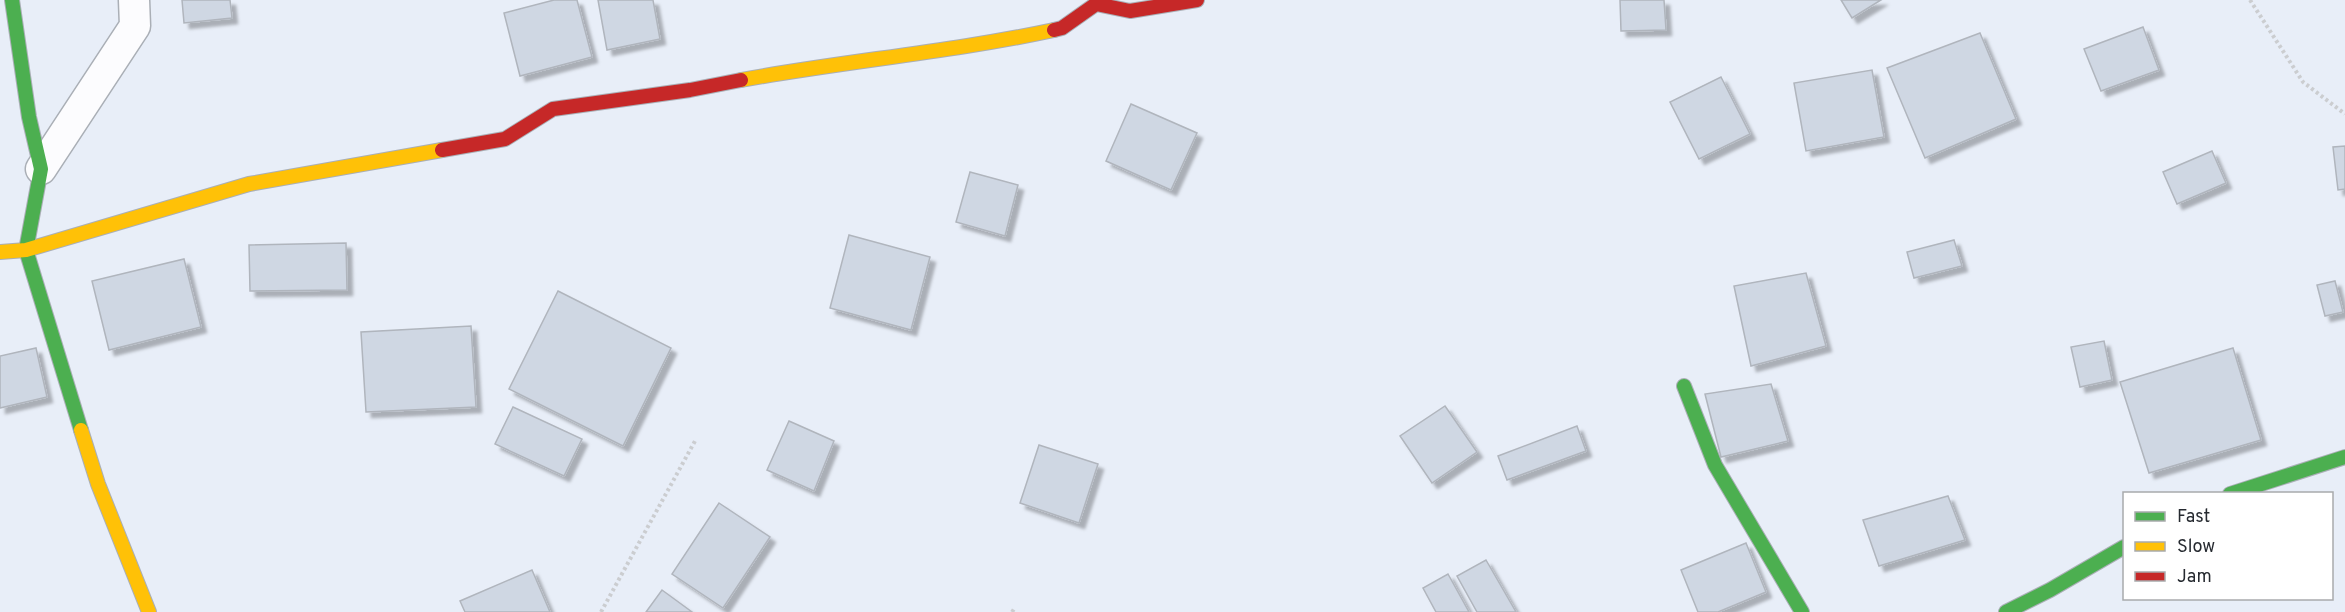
<svg xmlns="http://www.w3.org/2000/svg" width="2345" height="612" viewBox="0 0 2345 612" font-family="Overpass,sans-serif">
  <style>
    .building { fill: #cfd7e3; stroke: #b0b5bd; stroke-width: 1.5; filter: url(#shadow) }
    .lines { fill: none; stroke-linecap: round; stroke-linejoin: round }
    .street-casing { stroke: #aaafb6; stroke-width: 33 }
    .fast-casing { stroke: #aaafb6; stroke-width: 16 }
    .slow-casing { stroke: #aaafb6; stroke-width: 16 }
    .jam-casing { stroke: #aaafb6; stroke-width: 16 }
    .path { stroke: #cbcdd0; stroke-width: 4; stroke-dasharray: 3 3; stroke-linecap: butt }
    .street { stroke: #fcfcfe; stroke-width: 30 }
    .fast { stroke: #4caf50; stroke-width: 14 }
    .slow { stroke: #ffc107; stroke-width: 14 }
    .jam { stroke: #c62828; stroke-width: 14 }
  </style>
  <defs>
    <filter id="shadow"><feDropShadow dx="5.5" dy="5.5" stdDeviation="1.5" flood-color="#0004"/></filter>
  </defs>
  <rect width="100%" height="100%" fill="#e8eef8"/>
  <!-- building -->
  <g class="building">
    <path d="M182,0h48l2,18 -48,5z"/>
    <path d="M554,0h23l15,57 -72,19 -16,-63z"/>
    <path d="M598,0h55l7,39 -53,11z"/>
    <path d="M1620,0h44l2,30 -45,1z"/>
    <path d="M1841,0h40l-29,18z"/>
    <path d="M2143,27l16,43 -58,21 -17,-42z"/>
    <path d="M1980,33l36,86 -91,39 -38,-90z"/>
    <path d="M1872,70l12,67 -78,14 -12,-68z"/>
    <path d="M1721,77l29,57 -51,25 -29,-57z"/>
    <path d="M1131,104l66,29 -26,57 -65,-29z"/>
    <path d="M2345,146v43l-7,1 -5,-43z"/>
    <path d="M2212,151l14,32 -49,21 -14,-32z"/>
    <path d="M970,172l48,13 -13,51 -49,-14z"/>
    <path d="M849,235l81,22 -19,73 -81,-22z"/>
    <path d="M1954,240l8,26 -48,12 -7,-26z"/>
    <path d="M346,243l1,47 -97,1 -1,-46z"/>
    <path d="M184,259l17,68 -92,23 -17,-69z"/>
    <path d="M1806,273l20,73 -75,20 -17,-80z"/>
    <path d="M2335,281l8,31 -18,4 -8,-31z"/>
    <path d="M558,291l113,57 -48,98 -114,-57z"/>
    <path d="M471,326l5,81 -110,5 -5,-80z"/>
    <path d="M2104,341l8,39 -32,7 -9,-40z"/>
    <path d="M36,348l11,49 -47,11v-52z"/>
    <path d="M2233,348l28,92 -112,33 -29,-91z"/>
    <path d="M1771,384l17,57 -67,16 -16,-63z"/>
    <path d="M1445,406l32,46 -45,31 -32,-47z"/>
    <path d="M513,407l69,32 -18,37 -69,-32z"/>
    <path d="M789,421l45,20 -20,50 -47,-21z"/>
    <path d="M1577,426l9,25 -79,29 -9,-24z"/>
    <path d="M1039,445l59,19 -19,59 -59,-20z"/>
    <path d="M1948,496l17,44 -86,26 -16,-46z"/>
    <path d="M719,503l51,34 -47,71 -51,-34z"/>
    <path d="M1746,543l20,49 -48,20h-20l-17,-42z"/>
    <path d="M1486,560l30,52h-39l-20,-36z"/>
    <path d="M532,570l18,42h-85l-5,-11z"/>
    <path d="M1448,574l21,38h-33l-13,-24z"/>
    <path d="M662,590l30,22h-46z"/>
  </g>
  <g class="lines">
    <!-- street casing -->
    <g class="street-casing">
      <path id="street" d="M41,169l94,-143 -1,-26"/>
    </g>
    <!-- fast casing -->
    <g class="fast-casing">
      <g id="fast">
        <path d="M12,0l17,117 12,52 -15,81 55,180"/>
        <path d="M1684,386l31,79 87,147"/>
        <path d="M2230,494l115,-37"/>
        <path d="M2006,612l44,-22 74,-43"/>
      </g>
    </g>
    <!-- slow casing -->
    <g class="slow-casing">
      <g id="slow">
        <path d="M741,80c104,-19 210,-28 313,-50"/>
        <path d="M0,252l26,-2 223,-66 193,-34"/>
        <path d="M81,430l17,54 51,128"/>
      </g>
    </g>
    <!-- jam casing -->
    <g class="jam-casing">
      <g id="jam">
        <path d="M1054,30l8,-2 34,-24 34,7 67,-11"/>
        <path d="M442,150l63,-11 48,-30 137,-19 51,-10"/>
      </g>
    </g>
    <!-- path -->
    <g class="path">
      <path d="M2250,0l53,82 42,32"/>
      <path d="M601,612l94,-171"/>
      <path d="M1012,612l2,-3"/>
    </g>
    <!-- street -->
    <use href="#street" class="street"/>
    <!-- fast -->
    <use href="#fast" class="fast"/>
    <!-- slow -->
    <use href="#slow" class="slow"/>
    <!-- jam -->
    <use href="#jam" class="jam"/>
  </g>
  <!-- legend -->
  <rect x="2123" y="492" width="210" height="108" fill="#ffffff" stroke="#a8aaac" stroke-width="1.5"/>
  <rect x="2135" y="512" width="30" height="9" fill="#4caf50" stroke="#a8aaac" stroke-width="1.5"/>
  <text x="2177" y="522" font-size="18" fill="#262a30">Fast</text>
  <rect x="2135" y="542" width="30" height="9" fill="#ffc107" stroke="#a8aaac" stroke-width="1.5"/>
  <text x="2177" y="552" font-size="18" fill="#262a30">Slow</text>
  <rect x="2135" y="572" width="30" height="9" fill="#c62828" stroke="#a8aaac" stroke-width="1.5"/>
  <text x="2177" y="582" font-size="18" fill="#262a30">Jam</text>
</svg>
